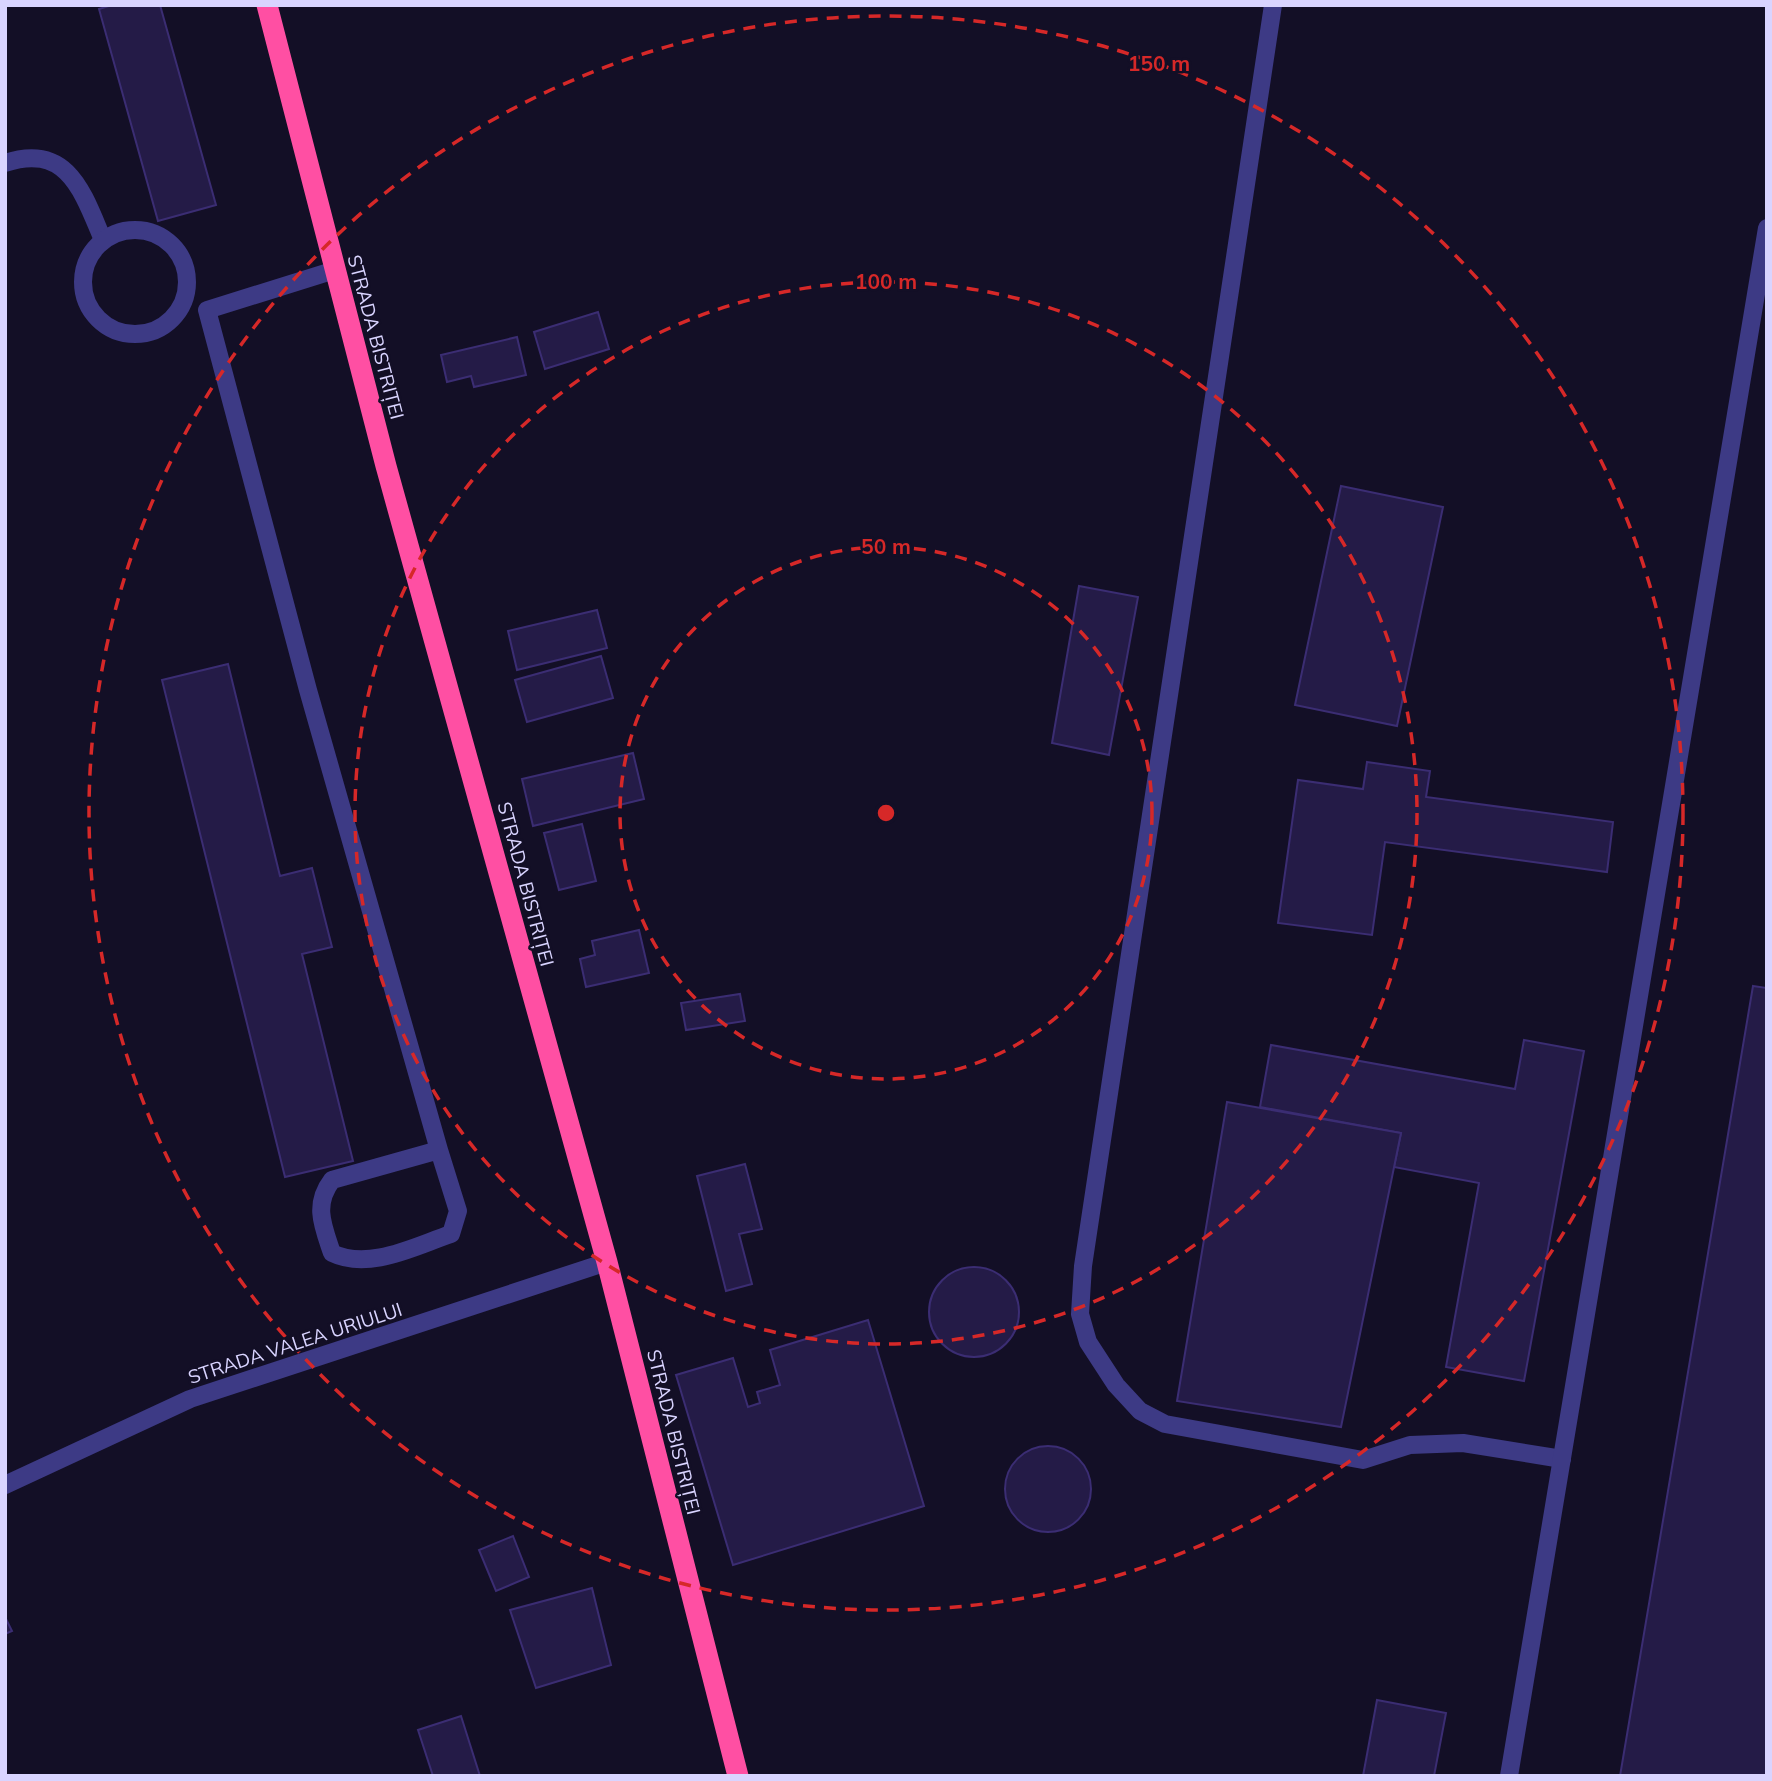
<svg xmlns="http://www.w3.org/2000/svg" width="1772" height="1781" viewBox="0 0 1772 1781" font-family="Mulish,sans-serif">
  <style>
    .building { fill: #241b47; stroke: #3b2d73; stroke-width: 2 }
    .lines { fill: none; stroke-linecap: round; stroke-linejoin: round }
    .minor { stroke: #3d3a85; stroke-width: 18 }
    .highway { stroke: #ff4fa3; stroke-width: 21 }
    .ring { fill: none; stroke: #d62828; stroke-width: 3.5; stroke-dasharray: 12 9 }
    .labels { text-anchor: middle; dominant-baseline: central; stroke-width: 5; stroke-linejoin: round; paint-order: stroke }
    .street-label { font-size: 19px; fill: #d9d4ff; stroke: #130f26 }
    .centre { fill: #d62828; stroke: #130f26; stroke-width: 3.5 }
    .ring-label { font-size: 21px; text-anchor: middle; font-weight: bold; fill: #d62828; stroke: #130f26; stroke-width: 5; stroke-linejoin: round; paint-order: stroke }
  </style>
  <rect width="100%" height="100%" fill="#130f26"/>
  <!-- building -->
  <g class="building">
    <path d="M112,5h48l56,200 -58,16 -59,-212z"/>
    <path d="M598,312l11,37 -64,20 -11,-37z"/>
    <path d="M517,337l9,38 -52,12 -3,-11 -24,6 -6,-27z"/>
    <path d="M1341,486l102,21 -46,219 -102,-21z"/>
    <path d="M1079,586l59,11 -29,158 -57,-12z"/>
    <path d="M597,610l10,38 -90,22 -9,-39z"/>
    <path d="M601,656l12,42 -86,24 -12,-42z"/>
    <path d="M228,664l52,212 32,-8 20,79 -30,7 51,207 -68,16 -123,-497z"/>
    <path d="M633,753l11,46 -111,27 -11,-47z"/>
    <path d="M1367,762l63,9 -4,26 187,25 -6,50 -222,-30 -13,93 -94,-12 20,-143 65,9z"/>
    <path d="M582,824l14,57 -37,9 -15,-57z"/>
    <path d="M639,930l10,43 -63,14 -6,-28 15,-4 -3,-14z"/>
    <path d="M1753,986l14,2v788h-147z"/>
    <path d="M740,994l5,27 -59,9 -5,-27z"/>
    <path d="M1524,1040l60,11 -60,330 -78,-14 33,-184 -85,-16 7,-34 -141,-26 11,-62 244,44z"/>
    <path d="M1227,1102l174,31 -60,294 -164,-26z"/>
    <path d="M745,1164l17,65 -23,5 13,50 -26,7 -29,-115z"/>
    <circle cx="974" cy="1312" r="45"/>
    <path d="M868,1320l56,186 -191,59 -57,-190 57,-17 15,49 12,-4 -3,-11 23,-7 -10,-35z"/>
    <circle cx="1048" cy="1489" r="43"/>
    <path d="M513,1536l16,41 -33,14 -17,-41z"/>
    <path d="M592,1588l19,77 -75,23 -26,-78z"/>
    <path d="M5,1617l7,14 -7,3z"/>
    <path d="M1377,1700l69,13 -12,63h-71z"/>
    <path d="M461,1716l19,60h-47l-15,-46z"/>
  </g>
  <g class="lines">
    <!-- minor -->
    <g class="minor">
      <path d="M1273,5l-190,1261 -3,48 8,28 28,43 24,26 25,13 198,36 47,-15 53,-2 99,16"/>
      <path d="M5,163c63,-21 78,30 98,77"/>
      <circle cx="135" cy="282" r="52"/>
      <path d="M335,270l-128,40 101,380 131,460 -107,30c-19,25 -9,46 0,73 37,18 83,-7 119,-19l7,-23 -19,-61"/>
      <path d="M5,1485l185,-86 417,-137"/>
      <path d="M1509,1776l258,-1548"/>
    </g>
    <!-- highway -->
    <path class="highway" d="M267,5l119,461 221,796 131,514"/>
  </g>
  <!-- distance rings -->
  <g class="ring">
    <circle cx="886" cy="813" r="266"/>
    <circle cx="886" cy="813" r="531"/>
    <circle cx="886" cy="813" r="797"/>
  </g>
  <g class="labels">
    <!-- street labels -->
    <g class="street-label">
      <text transform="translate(376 337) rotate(75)">STRADA BISTRIȚEI</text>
      <text transform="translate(526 884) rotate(75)">STRADA BISTRIȚEI</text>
      <text transform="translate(295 1343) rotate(-18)">STRADA VALEA URIULUI</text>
      <text transform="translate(674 1432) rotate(76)">STRADA BISTRIȚEI</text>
    </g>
  </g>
  <circle cx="886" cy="813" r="10" class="centre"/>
  <g class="ring-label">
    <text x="1159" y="71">150 m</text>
    <text x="886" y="289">100 m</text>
    <text x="886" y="554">50 m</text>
  </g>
  <!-- border -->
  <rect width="1772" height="1781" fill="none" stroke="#d9d4ff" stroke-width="14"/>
</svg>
